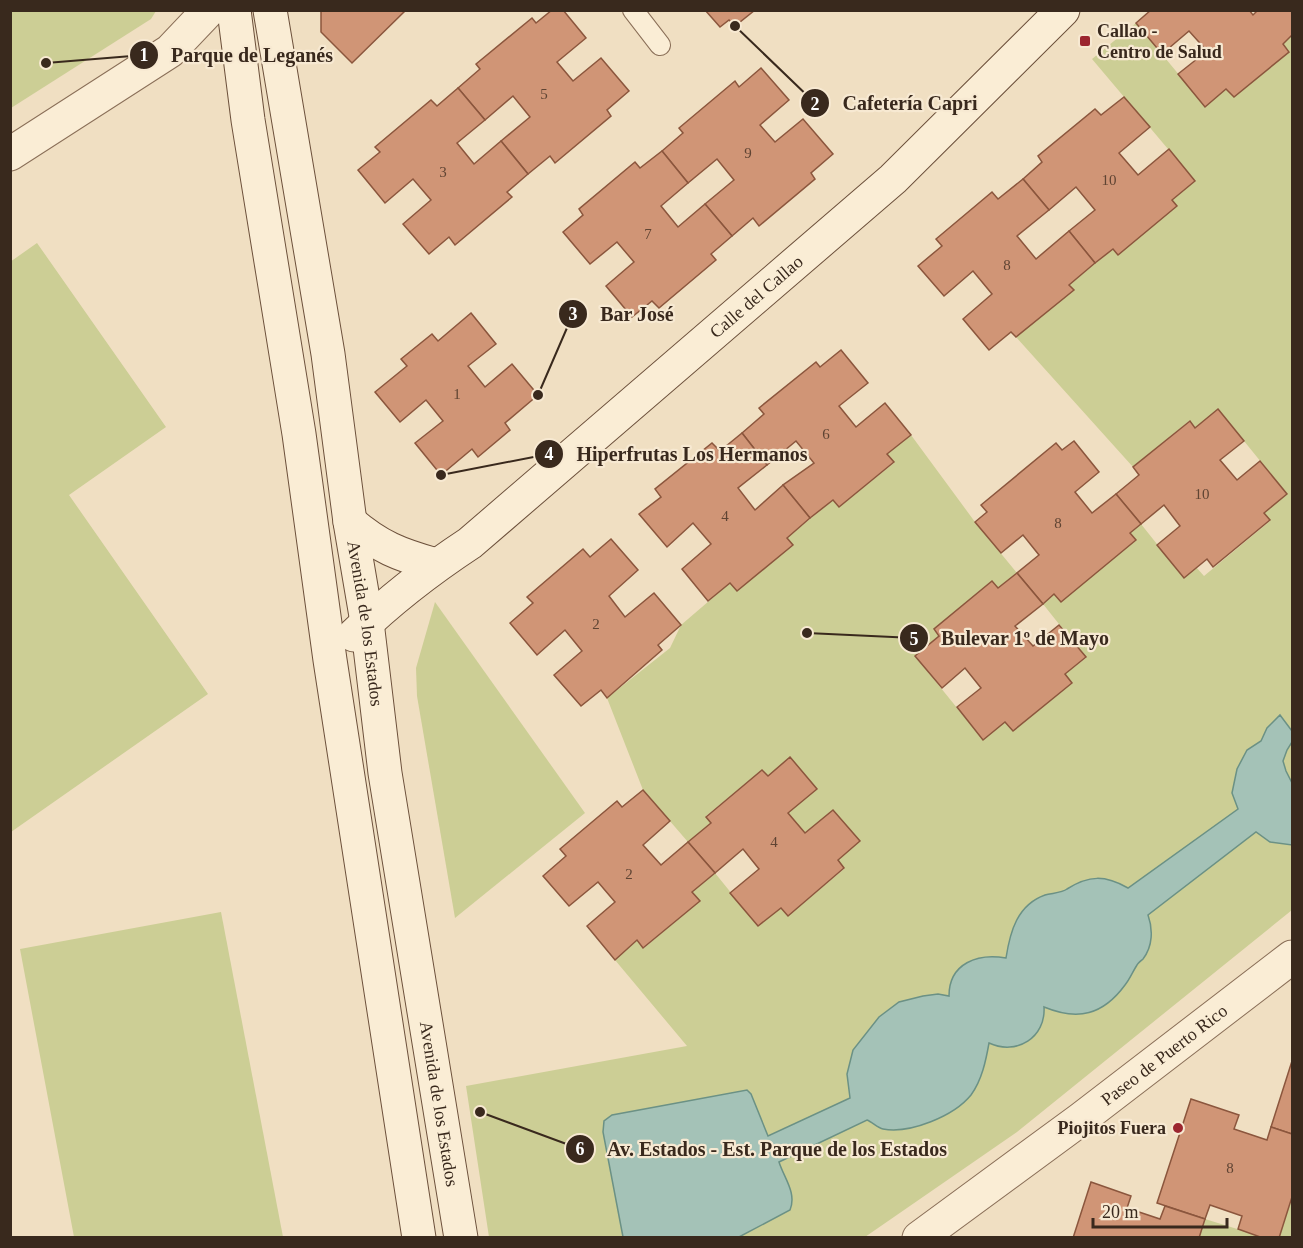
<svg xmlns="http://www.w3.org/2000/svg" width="1303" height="1248" viewBox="0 0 1303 1248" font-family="'Times New Roman',serif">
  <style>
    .green { fill: #ccce95 }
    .water { fill: #a4c2b7; stroke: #6b9185; stroke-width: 1.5 }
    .building { fill: #d09576; stroke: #8b563d; stroke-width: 1.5 }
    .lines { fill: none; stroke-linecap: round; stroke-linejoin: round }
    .lane-casing { stroke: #8a6f58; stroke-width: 22 }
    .street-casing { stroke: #8a6f58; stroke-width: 35 }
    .secondary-casing { stroke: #6c503b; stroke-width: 35 }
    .lane { stroke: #faedd5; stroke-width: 20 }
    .street { stroke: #faedd5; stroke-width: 33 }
    .secondary { stroke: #faedd5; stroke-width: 33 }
    .poi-dot { fill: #9c262f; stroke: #f7e9d2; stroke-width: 2 }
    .labels { text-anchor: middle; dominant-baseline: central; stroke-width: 4.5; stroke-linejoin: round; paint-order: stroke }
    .number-label { font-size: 15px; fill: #5f4433 }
    .poi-label { font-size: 18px; font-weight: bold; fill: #39291d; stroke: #f7e9d2; text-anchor: start }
    .street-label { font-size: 18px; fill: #39291d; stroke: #f7e9d2 }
    .leader { fill: none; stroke: #39291d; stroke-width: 2 }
    .callout-dot { fill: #39291d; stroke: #f7e9d2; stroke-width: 2 }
    .mark-label { font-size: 18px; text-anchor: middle; font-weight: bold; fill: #fff }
    .callout-label { font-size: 20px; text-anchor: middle; font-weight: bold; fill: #39291d; stroke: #f7e9d2; stroke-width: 4.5; stroke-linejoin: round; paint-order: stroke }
  </style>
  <rect width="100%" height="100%" fill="#f0dfc2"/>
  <!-- green -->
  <g class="green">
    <path d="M11,10h145v1l-5,8 -140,89z"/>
    <path d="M1136,23l69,83 21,-17 8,8 55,-45 -6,-8 9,-9v875l-275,222 -152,105h-376l-23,-151 221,-40 -72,-86 22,-20 7,8 56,-47 -8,-9 23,-19 43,53 23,-18 7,8 56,-47 -6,-9 21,-18 -54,-9 -17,-20 2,-55 -22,18 -6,-6 -56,46 5,7 -23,19 -45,-52 -36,-92 63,-50 11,-23 49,-42 62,-38 -5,-7 46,-38 6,7 55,-44 -7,-9 24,-19 64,87 42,51 -19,15 -6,-7 -58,48 5,7 -24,20 68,84 22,-18 8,9 59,-48 -7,-9 21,-16 -43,-54 11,-10 7,7 75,-61 -6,-7 11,-9 43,54 12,-11 8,9 66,-55 -6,-8 23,-19 -69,-85 -23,19 -6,-7 -56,46 -117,-130 58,-47 -5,-5 44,-36 5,6 58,-49 -4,-6 23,-19 -103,-122z"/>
    <path d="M37,243l129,184 -97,68 139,199 -197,138 -1,-570z"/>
    <path d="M435,602l150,211 -130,105 -38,-222 -1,-28z"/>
    <path d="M221,912l62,325h-209l-54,-288z"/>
    <path d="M1292,1197v40h-13z"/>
    <path d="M1205,1219l58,18 -64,1z"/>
  </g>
  <!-- water -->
  <path class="water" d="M1280,715l12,16v11l-5,8 -4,11 3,10 6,12v62l-22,-3 -14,-10 -108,83c5,14 5,31 -5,44 -1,1 -5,4 -6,6 -4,6 -7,14 -12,20 -22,30 -47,36 -81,22 2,30 -27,49 -55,36 -3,17 -7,37 -18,52 -17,21 -61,39 -88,34 -5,-1 -11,-7 -16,-9l-88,42c5,16 18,31 11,48l-51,27h-116l-20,-105 1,-11 8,-6 135,-25 4,4 17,42 82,-38 -3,-24 6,-24 26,-33 20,-15 24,-6 15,-2 11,2c0,-33 29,-43 57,-38 4,-26 11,-53 39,-63 7,-2 17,-2 22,-6 22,-14 38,-14 61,-1l110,-79 -6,-16 5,-24 10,-19 14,-9 6,-13z"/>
  <!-- building -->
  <g class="building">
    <path d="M321,10h85l-54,53 -31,-31z"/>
    <path d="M552,10h11l23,28 -29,24 16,19 28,-23 28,33 -22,19 4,6 -56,47 -5,-7 -22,18 -27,-33 29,-24 -17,-21 -28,24 -27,-32 22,-19 -4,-5 56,-46 4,5z"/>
    <path d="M705,10h50l-20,16 -6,-6 -9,7z"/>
    <path d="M1151,10h98l4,5 5,-5h34v25l-9,9 6,8 -55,45 -8,-8 -21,18 -27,-33 29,-23 -18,-20 -27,23 -26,-31z"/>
    <path d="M761,68l28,32 -29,25 15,17 28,-23 30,35 -22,19 4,6 -56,47 -6,-8 -21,18 -27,-32 29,-24 -17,-21 -29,24 -26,-32 21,-18 -4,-5 56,-47 4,6z"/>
    <path d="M458,88l27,32 -28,23 17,21 27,-23 27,33 -21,18 5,5 -57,48 -6,-8 -20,17 -26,-30 28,-24 -18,-21 -28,24 -27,-33 22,-18 -5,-5 56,-47 6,6z"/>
    <path d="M1124,97l26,30 -31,26 19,22 31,-26 26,32 -23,19 5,6 -59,49 -5,-6 -18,14 -26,-32 26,-21 -19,-23 -27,23 -26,-31 19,-17 -4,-6 57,-47 6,6z"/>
    <path d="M662,151l26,32 -27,23 17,21 27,-23 27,32 -21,18 5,6 -57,48 -7,-7 -20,16 -26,-31 28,-24 -17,-20 -27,22 -27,-32 20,-17 -4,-6 56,-47 5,6z"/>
    <path d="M1023,179l26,31 -32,26 19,23 33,-28 26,32 -26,22 5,5 -58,47 -5,-5 -22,18 -26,-31 29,-25 -19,-23 -29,25 -26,-30 24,-20 -6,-7 56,-47 6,7z"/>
    <path d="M471,313l25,31 -28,22 17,21 27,-23 26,31 -33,28 5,7 -32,27 -6,-8 -31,26 -26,-32 28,-22 -17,-21 -26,22 -25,-30 32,-26 -6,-7 31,-25 6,7z"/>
    <path d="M841,350l27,33 -29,23 17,21 29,-24 26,32 -24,19 7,8 -55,45 -6,-7 -23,18 -27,-33 31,-22 -18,-22 -29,24 -25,-32 22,-19 -5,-6 57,-46 4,5z"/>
    <path d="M1218,409l26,32 -24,19 17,20 23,-19 27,33 -23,19 6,7 -57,47 -6,-8 -23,19 -27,-33 23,-19 -16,-21 -23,19 -25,-30 23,-19 -6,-8 57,-46 5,7z"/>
    <path d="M742,433l25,32 -29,23 17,22 28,-25 27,33 -23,20 6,7 -56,46 -7,-8 -22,18 -26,-32 29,-25 -18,-21 -26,24 -28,-33 22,-17 -6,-8 57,-46 8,8z"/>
    <path d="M1074,441l25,31 -24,20 17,21 24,-19 25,30 -11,9 6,7 -75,62 -7,-8 -11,10 -26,-31 22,-18 -16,-20 -22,18 -26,-31 12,-10 -6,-7 75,-62 6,7z"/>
    <path d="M611,539l27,31 -29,26 16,21 29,-24 27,32 -23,20 4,5 -55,48 -6,-8 -20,16 -27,-31 28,-24 -17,-21 -28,25 -27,-32 23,-20 -6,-6 56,-48 7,8z"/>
    <path d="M1017,573l26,31 -28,22 18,20 26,-21 27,32 -21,17 7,9 -59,48 -8,-9 -22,18 -26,-33 24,-19 -16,-20 -23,20 -27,-32 24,-20 -5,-7 58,-48 6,7z"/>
    <path d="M790,757l27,32 -29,24 17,20 28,-23 27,31 -22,19 6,8 -56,48 -7,-8 -23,18 -28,-33 29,-24 -16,-20 -28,24 -27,-31 23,-19 -5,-6 56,-47 6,6z"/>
    <path d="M643,790l27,31 -27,24 18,20 27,-23 27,31 -23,19 8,9 -57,47 -6,-8 -22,20 -28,-34 28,-24 -17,-20 -29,24 -26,-30 23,-20 -6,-7 57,-48 5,6z"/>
    <path d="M1292,1061v73l-21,-7z"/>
    <path d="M1191,1099l48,16 -5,14 33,11 4,-13 21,7v63l-13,41h-16l-25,-9 4,-13 -32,-11 -5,14 -48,-16z"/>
    <path d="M1091,1182l40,14 -4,12 33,11 5,-13 40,13 -6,19h-126z"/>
  </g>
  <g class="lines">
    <!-- lane casing -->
    <g class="lane-casing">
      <path id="lane" d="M633,10l27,35"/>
    </g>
    <!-- street casing -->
    <g class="street-casing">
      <g id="street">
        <path d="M10,154l160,-103 39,-41"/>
        <path id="s1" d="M919,1238l162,-119 211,-162"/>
      </g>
    </g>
    <!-- secondary casing -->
    <g class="secondary-casing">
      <g id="secondary">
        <path d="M234,10l14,110 51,314 31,226 89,578"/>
        <path id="s2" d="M270,10l58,344 22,168 17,100 18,151 76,465"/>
        <path d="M350,522c29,25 50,33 86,43"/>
        <path id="s3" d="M354,635c35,-34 75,-65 116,-92l423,-364 170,-169"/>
      </g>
    </g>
    <!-- lane -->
    <use href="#lane" class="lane"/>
    <!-- street -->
    <use href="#street" class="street"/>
    <!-- secondary -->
    <use href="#secondary" class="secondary"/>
  </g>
  <!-- markers -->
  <g class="poi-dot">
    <rect x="1079" y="35" width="12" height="12" rx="3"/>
    <circle cx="1178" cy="1128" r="6"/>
  </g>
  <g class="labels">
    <!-- number labels -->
    <g class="number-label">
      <text x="544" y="94">5</text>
      <text x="748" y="153">9</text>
      <text x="443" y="172">3</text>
      <text x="1109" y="180">10</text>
      <text x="648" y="234">7</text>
      <text x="1007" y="265">8</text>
      <text x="457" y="394">1</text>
      <text x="826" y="434">6</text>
      <text x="1202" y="494">10</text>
      <text x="725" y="516">4</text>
      <text x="1058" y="523">8</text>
      <text x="596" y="624">2</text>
      <text x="774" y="842">4</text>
      <text x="629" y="874">2</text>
      <text x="1230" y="1168">8</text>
    </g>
    <!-- poi labels -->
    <g class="poi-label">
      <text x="1097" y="31">Callao -<tspan x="1097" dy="21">Centro de Salud</tspan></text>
      <text x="1166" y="1128" text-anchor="end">Piojitos Fuera</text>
    </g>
    <!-- street labels -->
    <g class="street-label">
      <text stroke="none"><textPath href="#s3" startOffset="526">Calle del Callao</textPath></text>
      <text stroke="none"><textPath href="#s2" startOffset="621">Avenida de los Estados</textPath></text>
      <text stroke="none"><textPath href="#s1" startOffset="306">Paseo de Puerto Rico</textPath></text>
      <text stroke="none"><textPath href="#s2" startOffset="1107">Avenida de los Estados</textPath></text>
    </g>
  </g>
  <!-- callouts -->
  <path class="leader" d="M46 63L144 55M735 26L815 103M538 395L573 314M441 475L549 454M807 633L914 638M480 1112L580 1149"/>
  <g class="callout-dot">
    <circle cx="46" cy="63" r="6"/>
    <circle cx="735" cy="26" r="6"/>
    <circle cx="538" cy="395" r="6"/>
    <circle cx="441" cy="475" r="6"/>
    <circle cx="807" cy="633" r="6"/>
    <circle cx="480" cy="1112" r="6"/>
    <circle cx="144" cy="55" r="15"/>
    <circle cx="815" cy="103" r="15"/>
    <circle cx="573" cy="314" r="15"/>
    <circle cx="549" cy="454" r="15"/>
    <circle cx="914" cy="638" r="15"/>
    <circle cx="580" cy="1149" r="15"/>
  </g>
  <g class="mark-label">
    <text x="144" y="61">1</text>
    <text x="815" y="110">2</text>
    <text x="573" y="320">3</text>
    <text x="549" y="460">4</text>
    <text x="914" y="645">5</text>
    <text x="580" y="1155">6</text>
  </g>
  <g class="callout-label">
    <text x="252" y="62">Parque de Leganés</text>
    <text x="910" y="110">Cafetería Capri</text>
    <text x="637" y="321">Bar José</text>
    <text x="692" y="461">Hiperfrutas Los Hermanos</text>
    <text x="1025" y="645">Bulevar 1º de Mayo</text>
    <text x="777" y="1156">Av. Estados - Est. Parque de los Estados</text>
  </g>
  <!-- border -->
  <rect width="1303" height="1248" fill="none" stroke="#39291d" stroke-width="24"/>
  <!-- scale -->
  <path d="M1093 1218v9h134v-9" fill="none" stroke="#39291d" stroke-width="3"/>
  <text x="1102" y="1218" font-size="18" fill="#39291d" stroke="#f7e9d2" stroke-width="4.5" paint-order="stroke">20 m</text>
</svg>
